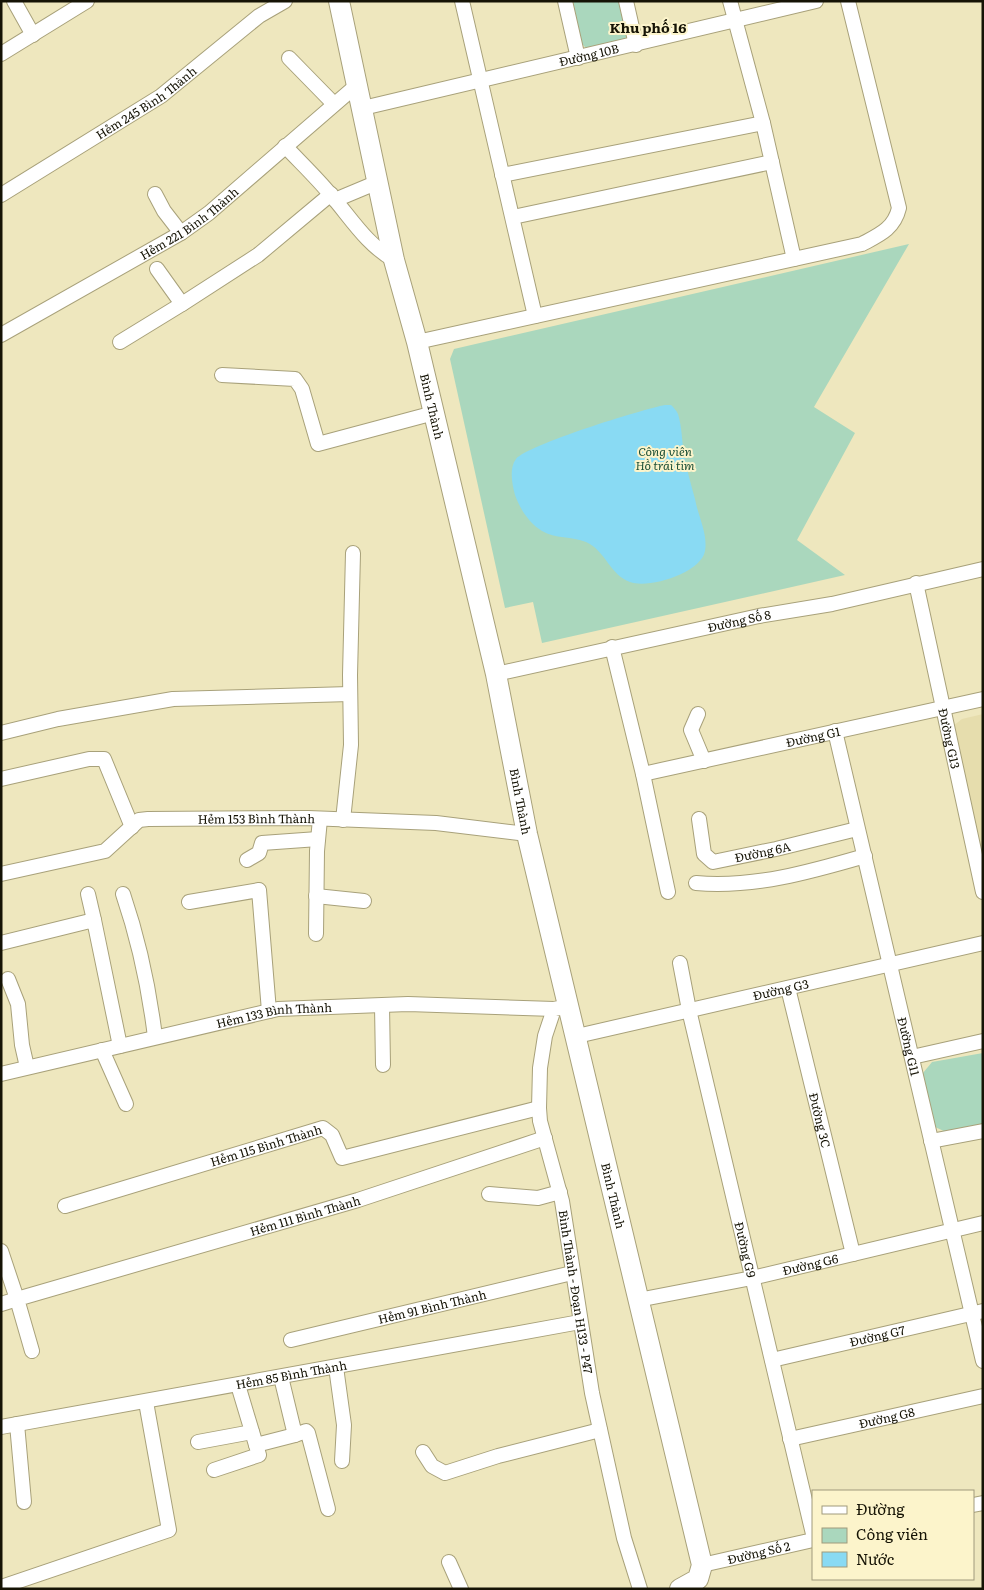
<svg xmlns="http://www.w3.org/2000/svg" width="984" height="1590" viewBox="0 0 984 1590" font-family="Literata,serif">
  <style>
    .built { fill: #e6ddad }
    .green { fill: #aad7bd }
    .water { fill: #89daf3 }
    .lines { fill: none; stroke-linecap: round; stroke-linejoin: round }
    .street-casing { stroke: #a8a17a; stroke-width: 16 }
    .secondary-casing { stroke: #a8a17a; stroke-width: 22 }
    .street { stroke: #fff; stroke-width: 14 }
    .secondary { stroke: #fff; stroke-width: 20 }
    .labels { text-anchor: middle; dominant-baseline: central; stroke-width: 4; stroke-linejoin: round; paint-order: stroke }
    .street-label { font-size: 12px; fill: #151305; stroke: #fcf4cb }
    .park-label { font-size: 12px; font-style: italic; fill: #1c4f36; stroke: #fcf4cb }
    .neighbourhood-label { font-size: 14px; font-weight: bold; fill: #151305; stroke: #fcf4cb }
  </style>
  <rect width="100%" height="100%" fill="#eee7be"/>
  <!-- built -->
  <path class="built" d="M983,714v147l-30,-135 9,-7z"/>
  <!-- green -->
  <g class="green">
    <path d="M573,1h47l7,32 -2,8 -37,9 -6,-6z"/>
    <path d="M909,244l-95,163 41,26 -58,107 48,35 -303,68 -9,-41 -28,6 -55,-249 4,-10z"/>
    <path d="M983,1053v73l-37,6 -11,-5 -12,-54 9,-11z"/>
  </g>
  <!-- water -->
  <path class="water" d="M665,405h6c3,3 5,5 7,9 4,13 4,28 6,41 3,15 7,30 11,44 3,17 13,35 10,52 -4,22 -56,38 -75,31 -20,-7 -25,-32 -44,-40 -14,-6 -31,-3 -44,-11 -13,-8 -22,-22 -27,-36 -3,-11 -6,-27 1,-36 11,-14 127,-50 149,-54z"/>
  <g class="lines">
    <!-- street casing -->
    <g class="street-casing">
      <g id="street">
        <path d="M14,1l19,34"/>
        <path d="M462,1l73,315"/>
        <path d="M565,1l13,57"/>
        <path d="M626,1l10,44"/>
        <path d="M730,1l33,122 31,136"/>
        <path d="M1,54l86,-53"/>
        <path d="M289,58l44,45"/>
        <path id="s1" d="M363,108l453,-107"/>
        <path d="M285,146c15,16 31,31 45,48 21,24 36,50 64,66"/>
        <path d="M502,175l261,-52"/>
        <path d="M155,194l9,17 17,22"/>
        <path id="s2" d="M1,195l160,-99 98,-80 26,-15"/>
        <path d="M335,200l43,-18"/>
        <path d="M513,217l259,-55"/>
        <path d="M157,269l25,35 76,-49 73,-61"/>
        <path id="s3" d="M1,335l180,-102 28,-20 148,-128"/>
        <path d="M120,342l62,-38"/>
        <path d="M417,342l445,-98c17,-9 32,-15 37,-36l-51,-207"/>
        <path d="M222,375l73,4 7,10 16,55 116,-31"/>
        <path id="s4" d="M916,583l67,309"/>
        <path d="M612,647l31,127 25,118"/>
        <path id="s5" d="M496,674l263,-58 73,-12 151,-35"/>
        <path d="M698,714l-7,16 13,31"/>
        <path id="s6" d="M835,731l148,630"/>
        <path d="M1,733l57,-14 115,-20 177,-5"/>
        <path id="s7" d="M643,774l340,-75"/>
        <path d="M1,779l88,-20h15l28,68"/>
        <path id="s8" d="M699,819l5,35 9,8 63,-13 81,-20"/>
        <path d="M343,820l8,-75 -1,-70 3,-122"/>
        <path d="M247,860l12,-7 3,-10 56,-4"/>
        <path id="s9" d="M1,874l104,-23 34,-31 9,-1 160,-1 128,5 91,11"/>
        <path d="M696,883c58,5 114,-11 169,-27"/>
        <path d="M88,894l6,26"/>
        <path d="M123,894c16,47 26,94 32,143"/>
        <path d="M316,896l48,5"/>
        <path d="M189,902l70,-12 10,121"/>
        <path d="M316,934l1,-83 3,-32"/>
        <path d="M1,943l93,-23 26,126"/>
        <path id="s10" d="M680,963l9,47 124,524"/>
        <path d="M8,979l10,25 4,41 5,22"/>
        <path id="s11" d="M788,988l65,266"/>
        <path d="M382,1006l1,59"/>
        <path id="s12" d="M570,1006l-16,3 -9,27 -5,32 -1,40 1,13 22,80 30,192 32,145 16,51"/>
        <path id="s13" d="M577,1036l406,-93"/>
        <path d="M102,1050l24,54"/>
        <path d="M912,1057l71,-16"/>
        <path id="s14" d="M1,1074l277,-65 130,-5 146,5"/>
        <path d="M931,1141l52,-10"/>
        <path d="M489,1194l49,4 22,-6"/>
        <path id="s15" d="M65,1206l258,-78 9,7 10,23 197,-50"/>
        <path d="M1,1251l16,48 -16,5"/>
        <path id="s16" d="M638,1300l114,-22 231,-55"/>
        <path id="s17" d="M291,1340l281,-67"/>
        <path id="s18" d="M32,1351l-15,-52 341,-99 187,-62"/>
        <path id="s19" d="M772,1360l211,-49"/>
        <path d="M336,1367l8,58 -2,36"/>
        <path d="M281,1377l14,58 11,-4 2,2 20,76"/>
        <path d="M17,1424l7,78"/>
        <path id="s20" d="M1,1427l579,-105"/>
        <path id="s21" d="M790,1439l193,-43"/>
        <path d="M198,1442l54,-10"/>
        <path d="M256,1445l39,-10"/>
        <path d="M423,1452l9,14 13,7 53,-17 102,-26"/>
        <path d="M214,1470l45,-15 -21,-70"/>
        <path d="M973,1505l10,-2"/>
        <path d="M449,1562l12,27"/>
        <path id="s22" d="M702,1565l111,-25"/>
        <path d="M1,1587l168,-57 -23,-128"/>
      </g>
    </g>
    <!-- secondary casing -->
    <g class="secondary-casing">
      <g id="secondary">
        <path id="s23" d="M339,1l55,259 23,82 79,332 31,160 175,731 -4,14 -18,10"/>
      </g>
    </g>
    <!-- street -->
    <use href="#street" class="street"/>
    <!-- secondary -->
    <use href="#secondary" class="secondary"/>
  </g>
  <g class="labels">
    <!-- street labels -->
    <g class="street-label">
      <text stroke="none"><textPath href="#s1" startOffset="232">Đường 10B</textPath></text>
      <text stroke="none"><textPath href="#s2" startOffset="172">Hẻm 245 Bình Thành</textPath></text>
      <text stroke="none"><textPath href="#s3" startOffset="219">Hẻm 221 Bình Thành</textPath></text>
      <text stroke="none"><textPath href="#s23" startOffset="416">Bình Thành</textPath></text>
      <text stroke="none"><textPath href="#s5" startOffset="249">Đường Số 8</textPath></text>
      <text stroke="none"><textPath href="#s7" startOffset="174">Đường G1</textPath></text>
      <text stroke="none"><textPath href="#s4" startOffset="159">Đường G13</textPath></text>
      <text stroke="none"><textPath href="#s23" startOffset="821">Bình Thành</textPath></text>
      <text stroke="none"><textPath href="#s9" startOffset="270">Hẻm 153 Bình Thành</textPath></text>
      <text stroke="none"><textPath href="#s8" startOffset="98">Đường 6A</textPath></text>
      <text stroke="none"><textPath href="#s13" startOffset="209">Đường G3</textPath></text>
      <text stroke="none"><textPath href="#s14" startOffset="280">Hẻm 133 Bình Thành</textPath></text>
      <text stroke="none"><textPath href="#s6" startOffset="324">Đường G11</textPath></text>
      <text stroke="none"><textPath href="#s11" startOffset="136">Đường 3C</textPath></text>
      <text stroke="none"><textPath href="#s15" startOffset="210">Hẻm 115 Bình Thành</textPath></text>
      <text stroke="none"><textPath href="#s23" startOffset="1226">Bình Thành</textPath></text>
      <text stroke="none"><textPath href="#s18" startOffset="354">Hẻm 111 Bình Thành</textPath></text>
      <text stroke="none"><textPath href="#s10" startOffset="294">Đường G9</textPath></text>
      <text stroke="none"><textPath href="#s16" startOffset="176">Đường G6</textPath></text>
      <text stroke="none"><textPath href="#s12" startOffset="305">Bình Thành - Đoạn H133 - P47</textPath></text>
      <text stroke="none"><textPath href="#s17" startOffset="145">Hẻm 91 Bình Thành</textPath></text>
      <text stroke="none"><textPath href="#s19" startOffset="108">Đường G7</textPath></text>
      <text stroke="none"><textPath href="#s20" startOffset="295">Hẻm 85 Bình Thành</textPath></text>
      <text stroke="none"><textPath href="#s21" startOffset="99">Đường G8</textPath></text>
      <text stroke="none"><textPath href="#s22" startOffset="58">Đường Số 2</textPath></text>
    </g>
    <!-- park labels -->
    <g class="park-label">
      <text x="665" y="451">Công viên<tspan x="665" dy="14">Hồ trái tim</tspan></text>
    </g>
    <!-- neighbourhood labels -->
    <g class="neighbourhood-label">
      <text x="648" y="27">Khu phố 16</text>
    </g>
  </g>
  <!-- border -->
  <rect width="984" height="1590" fill="none" stroke="#151305" stroke-width="5"/>
  <!-- legend -->
  <rect x="812" y="1490" width="162" height="90" fill="#fcf4cb" stroke="#a09a7c"/>
  <rect x="822" y="1506" width="25" height="8" fill="#ffffff" stroke="#a09a7c"/>
  <text x="856" y="1515" font-size="15" fill="#151305">Đường</text>
  <rect x="822" y="1528" width="25" height="15" fill="#aad7bd" stroke="#a09a7c"/>
  <text x="856" y="1540" font-size="15" fill="#151305">Công viên</text>
  <rect x="822" y="1552" width="25" height="15" fill="#89daf3" stroke="#a09a7c"/>
  <text x="856" y="1565" font-size="15" fill="#151305">Nước</text>
</svg>
